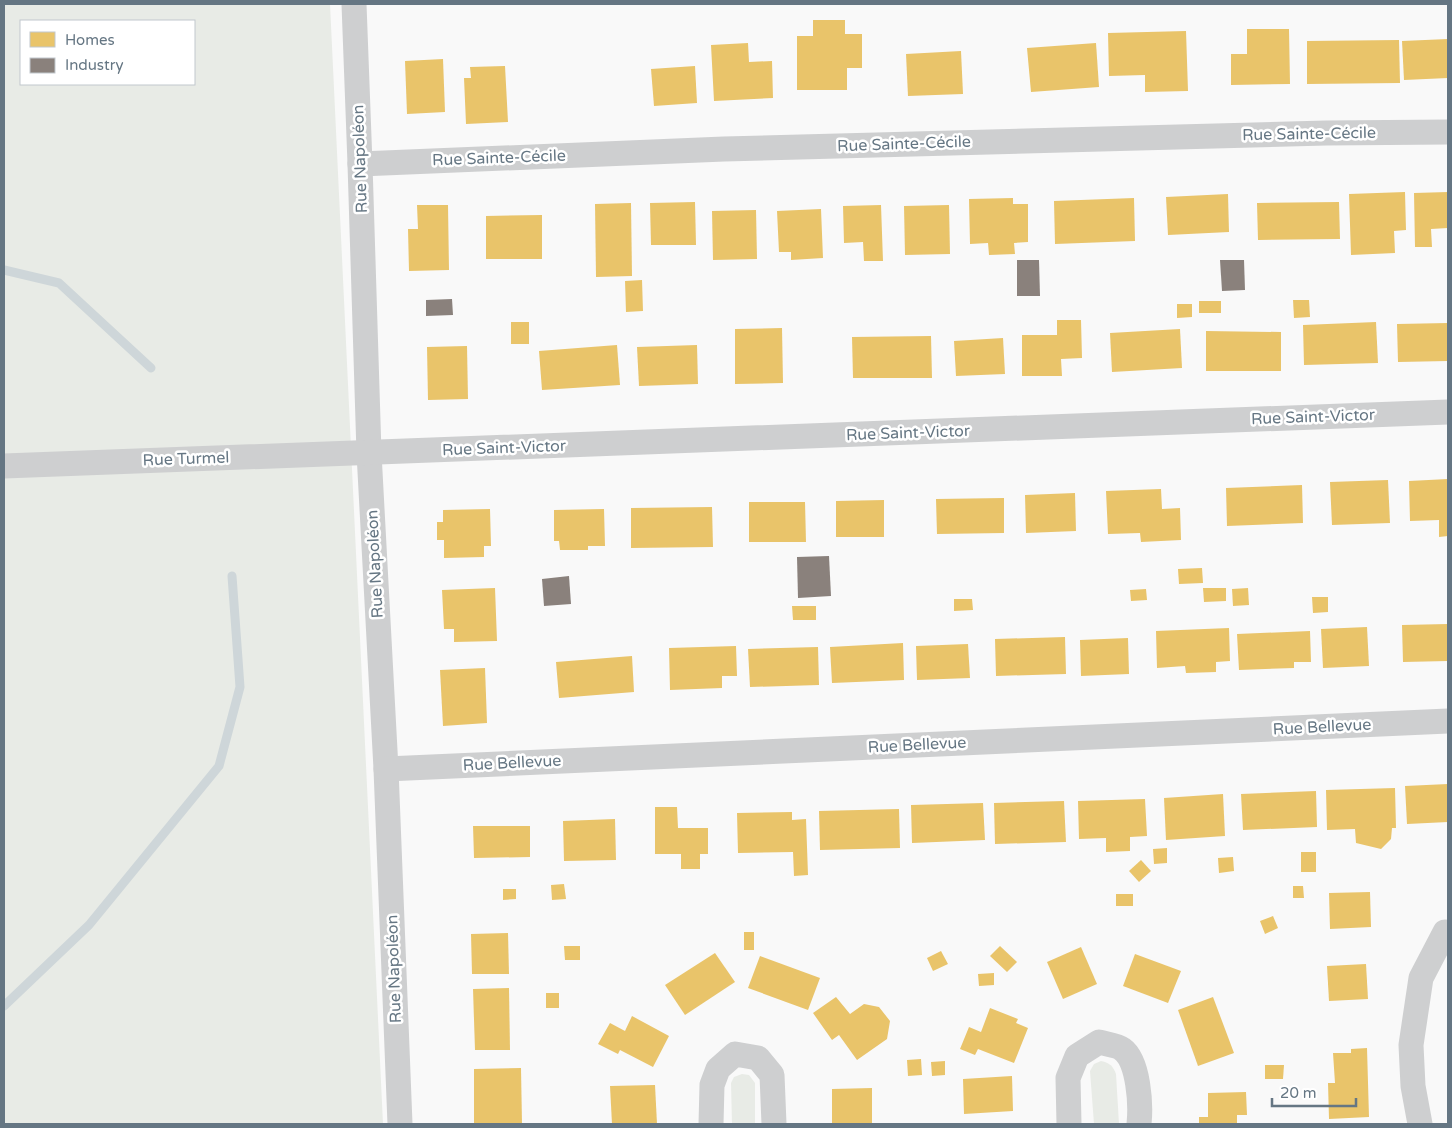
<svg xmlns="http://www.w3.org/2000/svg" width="1452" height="1128" viewBox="0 0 1452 1128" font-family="'Varela Round',sans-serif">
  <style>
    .green { fill: #e8ebe6; fill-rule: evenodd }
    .homes { fill: #e9c46a }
    .industry { fill: #8a817c }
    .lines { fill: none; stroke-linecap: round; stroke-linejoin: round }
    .stream { stroke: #ced6d9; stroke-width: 9 }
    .minor { stroke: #cecfd0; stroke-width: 25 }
    .labels { text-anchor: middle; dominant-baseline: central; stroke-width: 5; stroke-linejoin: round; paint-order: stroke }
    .street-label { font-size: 16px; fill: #657683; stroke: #fff }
  </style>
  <rect width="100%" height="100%" fill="#f9f9f9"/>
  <!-- green -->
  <g class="green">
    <path d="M4,4h326l53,1120h-379zM21,21h173v63h-173z"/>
    <path d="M1101,1061c9,2 12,5 15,13l3,50h-25l-4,-53 4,-7z"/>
    <path d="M742,1074l7,1 6,8v41h-23l-1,-41 3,-6z"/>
  </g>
  <!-- homes -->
  <g class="homes">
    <path d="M813,20h32v14h17v34h-15v22h-50v-54h16z"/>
    <path d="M1247,29h42l1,55 -59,1v-31h16z"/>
    <path d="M1186,31l2,60 -43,1v-17l-36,1 -1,-43z"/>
    <path d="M1448,39v39l-44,2 -2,-39z"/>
    <path d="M1399,40l1,43 -93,1v-43z"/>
    <path d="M748,43l1,19 23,-1 1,37 -59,3 -3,-56z"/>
    <path d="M1096,43l3,44 -68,5 -4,-44z"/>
    <path d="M961,51l2,43 -55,2 -2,-42z"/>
    <path d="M443,59l2,53 -38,2 -2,-53z"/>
    <path d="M505,66l3,56 -42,2 -2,-46h7l-1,-11z"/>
    <path d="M695,66l2,37 -43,3 -3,-37z"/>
    <path d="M1405,192l1,38 -12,1 1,22 -44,2 -2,-61z"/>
    <path d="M1448,192v36l-17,1 1,18h-17l-1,-54z"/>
    <path d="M1228,194l1,38 -61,3 -2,-38z"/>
    <path d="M1013,198v6h15v38l-14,1 1,11 -26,1 -1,-12 -18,1 -1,-45z"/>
    <path d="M1134,198l1,43 -80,3 -1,-43z"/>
    <path d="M695,202l1,43h-45l-1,-42z"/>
    <path d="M1339,202l1,37 -82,1 -1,-37z"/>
    <path d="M631,203l1,73 -36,1 -1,-73z"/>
    <path d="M417,205h31l1,65 -40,1 -1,-42h10z"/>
    <path d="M881,205l2,56h-19l-1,-19 -19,1 -1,-37z"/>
    <path d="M949,205l1,49 -45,1 -1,-49z"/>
    <path d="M821,209l2,49 -32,2v-8h-12l-2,-41z"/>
    <path d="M756,210l1,49 -44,1 -1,-49z"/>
    <path d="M542,215v44h-56v-43z"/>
    <path d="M642,280l1,31 -17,1 -1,-31z"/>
    <path d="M1293,300h16l1,17 -16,1z"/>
    <rect x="1199" y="301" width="22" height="12"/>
    <path d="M1177,304h15v13l-15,1z"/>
    <path d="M1057,320h24l1,38 -21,1 1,17h-40v-41h35z"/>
    <rect x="511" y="322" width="18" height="22"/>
    <path d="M1376,322l2,41 -74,2 -1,-40z"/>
    <path d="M1448,323v38l-50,1 -1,-38z"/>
    <path d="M782,328l1,55 -48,1v-55z"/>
    <path d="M1180,329l2,39 -70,4 -2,-39z"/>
    <path d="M1206,331l75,1v39h-75z"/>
    <path d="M931,336l1,42h-79l-1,-41z"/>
    <path d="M1003,338l2,36 -49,2 -2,-35z"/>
    <path d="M617,345l3,40 -78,5 -3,-39z"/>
    <path d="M697,345l1,39 -59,2 -2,-39z"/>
    <path d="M467,346l1,53 -40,1 -1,-53z"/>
    <path d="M1448,479v57l-9,1v-17l-29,1 -1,-40z"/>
    <path d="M1388,480l2,43 -58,2 -2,-43z"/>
    <path d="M1302,485l1,38 -76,3 -1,-38z"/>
    <path d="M1161,489l1,20 18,-1 1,32 -40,2 -1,-9 -32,1 -2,-43z"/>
    <path d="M1075,493l1,38 -50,2 -1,-38z"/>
    <path d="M1004,498v35l-67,1 -1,-35z"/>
    <path d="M884,500v37h-48v-36z"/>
    <path d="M749,502h56l1,40h-57z"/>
    <path d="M712,507l1,40 -82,1v-40z"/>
    <path d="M490,509l1,37h-7v11l-40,1v-18h-7v-18h6v-12z"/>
    <path d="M604,509l1,37h-17v4h-28l-1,-9h-5v-31z"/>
    <path d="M1202,568l1,15 -24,1 -1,-15z"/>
    <path d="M495,588l2,53 -43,1v-13h-10l-2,-39z"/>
    <path d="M1203,588h23v13l-22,1z"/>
    <path d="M1248,588l1,17 -16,1 -1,-17z"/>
    <path d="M1146,589l1,11 -16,1 -1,-11z"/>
    <path d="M1312,597h16v15l-15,1z"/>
    <path d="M954,599h18l1,11 -19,1z"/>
    <path d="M792,606h24v14h-23z"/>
    <path d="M1448,624v37l-45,1 -1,-37z"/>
    <path d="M1367,627l2,39 -46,2 -2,-39z"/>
    <path d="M1229,628l1,33 -14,1v10l-30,1 -1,-7 -28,2 -1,-37z"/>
    <path d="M1310,631l1,31h-17v6l-55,2 -2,-36z"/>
    <path d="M1065,637l1,37 -70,2 -1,-37z"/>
    <path d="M1128,638l1,36 -48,2 -1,-36z"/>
    <path d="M903,643l1,37 -72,3 -2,-36z"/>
    <path d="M968,644l2,34 -53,2 -1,-34z"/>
    <path d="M736,646l1,30h-15v12l-52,2 -1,-42z"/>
    <path d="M818,647l1,38 -69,2 -2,-38z"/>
    <path d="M632,656l2,36 -75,6 -3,-36z"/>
    <path d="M485,668l2,55 -44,3 -3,-56z"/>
    <path d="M1448,784v38l-41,2 -2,-38z"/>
    <path d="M1395,788l1,40h-4l-1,11 -10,10 -25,-6 -1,-14 -28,1 -1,-40z"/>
    <path d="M1316,791l1,36 -74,3 -2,-36z"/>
    <path d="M1223,794l2,42 -59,4 -2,-42z"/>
    <path d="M1145,799l2,37 -17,1v14l-24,1v-14l-27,1 -1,-38z"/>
    <path d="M1064,801l2,41 -71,2 -1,-41z"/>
    <path d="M983,803l2,37 -73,3 -1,-38z"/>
    <path d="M655,807h22l1,21h30v26h-8v15h-19v-15h-26z"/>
    <path d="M899,809l1,39 -80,2 -1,-39z"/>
    <path d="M792,812v8l14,-1 2,56 -14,1 -1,-24 -55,1 -1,-40z"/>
    <path d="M615,819l1,41 -52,1 -1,-40z"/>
    <path d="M473,826h57v31l-56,1z"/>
    <path d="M1167,848v15l-13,1 -1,-15z"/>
    <rect x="1301" y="852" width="15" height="20"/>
    <path d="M1233,857l1,14 -15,2 -1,-15z"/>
    <path d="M1141,860l10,11 -12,11 -10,-11z"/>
    <path d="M564,884l2,15 -14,1 -1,-15z"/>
    <path d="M1293,886h10l1,12h-11z"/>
    <path d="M503,889h13v10l-13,1z"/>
    <path d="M1370,892l1,35 -41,2 -1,-36z"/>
    <rect x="1116" y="894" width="17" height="12"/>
    <path d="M1273,916l5,12 -13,6 -5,-13z"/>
    <rect x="744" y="932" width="10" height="18"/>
    <path d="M508,933l1,41h-37l-1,-40z"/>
    <path d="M564,946h16v14h-15z"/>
    <path d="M1000,946l17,16 -10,10 -17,-16z"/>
    <path d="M1081,947l16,37 -34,15 -16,-37z"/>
    <path d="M941,951l7,13 -15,7 -6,-13z"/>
    <path d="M715,953l20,29 -50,33 -20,-30z"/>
    <path d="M1135,954l46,17 -13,32 -45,-17z"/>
    <path d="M760,956l60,22 -12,32 -60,-22z"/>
    <path d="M1366,964l2,35 -39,2 -2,-35z"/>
    <path d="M994,973v12l-15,1 -1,-12z"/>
    <path d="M509,988l1,62h-35l-2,-61z"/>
    <rect x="546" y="993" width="13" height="15"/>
    <path d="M836,997l14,17 14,-10 15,3 11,14 -3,18 -30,21 -18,-25 -7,5 -19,-27z"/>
    <path d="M1213,997l21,56 -36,13 -20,-56z"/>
    <path d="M990,1008l28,11 -2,4 12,5 -14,35 -36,-14 -3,6 -15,-6 9,-22 12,5z"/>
    <path d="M632,1016l37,20 -16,31 -33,-17 -2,4 -20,-10 12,-21 15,8z"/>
    <path d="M1367,1048l2,69 -40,2 -1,-36h7l-2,-30h18v-4z"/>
    <path d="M921,1059l1,16 -14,1 -1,-16z"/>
    <path d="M945,1061v14l-13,1 -1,-14z"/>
    <path d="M1265,1065h19l-1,14h-18z"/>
    <path d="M521,1068l1,56h-48v-55z"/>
    <path d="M1012,1076l1,35 -49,3 -1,-35z"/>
    <path d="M655,1085l2,39h-45l-2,-38z"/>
    <path d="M872,1088v36h-40v-35z"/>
    <path d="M1246,1092l1,23h-10v9h-38v-7h9v-24z"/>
  </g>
  <!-- industry -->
  <g class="industry">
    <path d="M1017,260h22l1,36h-23z"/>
    <path d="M1220,260h24l1,30 -23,1z"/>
    <path d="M452,299l1,16 -27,1v-16z"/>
    <path d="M829,556l2,40 -33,2 -1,-41z"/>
    <path d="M569,576l2,28 -27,2 -2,-27z"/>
  </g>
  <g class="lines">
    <!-- stream -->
    <g class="stream">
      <path d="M4,270l55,13 92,85"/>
      <path d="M4,1006l85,-81 130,-159 21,-79 -8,-111"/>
    </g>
    <!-- minor -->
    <g class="minor">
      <path d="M354,4l6,160 9,289 17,316 14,355"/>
      <path d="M360,164l364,-15 602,-16 122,-1"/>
      <path d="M4,466l1444,-54"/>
      <path d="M386,769l1062,-48"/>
      <path d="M711,1124l1,-39 6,-16 17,-15 23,4 14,17 2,49"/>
      <path d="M1069,1124l-1,-46 9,-22 22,-14c7,2 18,3 23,7 17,12 19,56 17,75"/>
      <path d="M1420,1124l-7,-38 -2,-41 10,-67 24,-46"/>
    </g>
  </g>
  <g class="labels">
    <!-- street labels -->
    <g class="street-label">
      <text transform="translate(1309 134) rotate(-1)">Rue Sainte-Cécile</text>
      <text transform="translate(904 144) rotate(-2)">Rue Sainte-Cécile</text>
      <text transform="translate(499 158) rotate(-2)">Rue Sainte-Cécile</text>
      <text transform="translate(360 159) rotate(-92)">Rue Napoléon</text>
      <text transform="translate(1313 417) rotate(-2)">Rue Saint-Victor</text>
      <text transform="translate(908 433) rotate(-2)">Rue Saint-Victor</text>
      <text transform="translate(504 448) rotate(-2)">Rue Saint-Victor</text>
      <text transform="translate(186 459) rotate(-2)">Rue Turmel</text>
      <text transform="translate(375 564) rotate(-93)">Rue Napoléon</text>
      <text transform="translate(1322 727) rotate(-3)">Rue Bellevue</text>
      <text transform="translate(917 745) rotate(-3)">Rue Bellevue</text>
      <text transform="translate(512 763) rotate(-3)">Rue Bellevue</text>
      <text transform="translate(394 969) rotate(-92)">Rue Napoléon</text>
    </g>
  </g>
  <!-- border -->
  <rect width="1452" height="1128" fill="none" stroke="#657683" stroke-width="10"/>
  <!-- legend -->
  <rect x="20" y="20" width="175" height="65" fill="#ffffff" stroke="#c1c8cd"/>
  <rect x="30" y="32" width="25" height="15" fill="#e9c46a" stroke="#c1c8cd"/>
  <text x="65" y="45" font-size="15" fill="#657683">Homes</text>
  <rect x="30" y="58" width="25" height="15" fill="#8a817c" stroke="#c1c8cd"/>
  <text x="65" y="70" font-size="15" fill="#657683">Industry</text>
  <!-- scale -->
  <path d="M1272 1098v8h84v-8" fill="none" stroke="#657683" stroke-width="2.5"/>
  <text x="1280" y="1098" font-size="15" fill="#657683" stroke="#ffffff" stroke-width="4" paint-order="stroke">20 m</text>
</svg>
